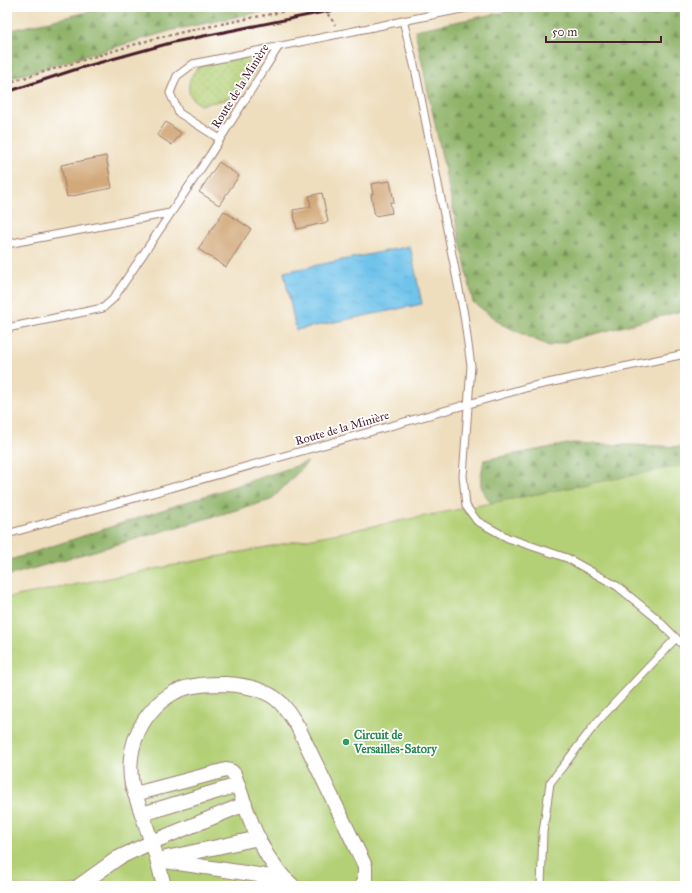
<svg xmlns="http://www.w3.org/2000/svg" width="692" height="893" viewBox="0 0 692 893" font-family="'IM FELL Great Primer',serif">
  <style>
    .grass { fill: url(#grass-dots); stroke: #7e7850 }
    .forest { fill: url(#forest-firs); stroke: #6c6849 }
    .park { fill: #b3d076; stroke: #7e7850 }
    .water { fill: url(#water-ripples); stroke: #5c718b }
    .building { fill: #d1a97a }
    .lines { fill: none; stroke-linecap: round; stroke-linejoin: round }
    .lane-casing { stroke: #9c7e74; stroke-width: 9 }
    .street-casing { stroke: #9c7e74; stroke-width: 16 }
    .path { stroke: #9c7e74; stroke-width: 2.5; stroke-dasharray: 3 3; stroke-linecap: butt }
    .lane { stroke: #fff; stroke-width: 7 }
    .street { stroke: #fff; stroke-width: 14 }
    .rail { stroke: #4a1f2b; stroke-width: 3 }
    .leisure-dot { fill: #2e9e5b; stroke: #fff; stroke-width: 1.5 }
    .labels { text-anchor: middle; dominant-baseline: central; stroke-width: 3.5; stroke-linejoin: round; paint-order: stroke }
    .street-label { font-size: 12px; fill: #4a1f2b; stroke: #fff }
    .leisure-label { font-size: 12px; font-weight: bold; fill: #27864d; stroke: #fff; text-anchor: start }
  </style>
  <defs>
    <pattern id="grass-dots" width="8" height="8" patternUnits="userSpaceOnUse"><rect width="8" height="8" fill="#b3d076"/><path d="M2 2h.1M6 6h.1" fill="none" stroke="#9bb266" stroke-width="1.8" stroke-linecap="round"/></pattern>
    <pattern id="forest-firs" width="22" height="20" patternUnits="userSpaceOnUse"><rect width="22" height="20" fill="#8eb267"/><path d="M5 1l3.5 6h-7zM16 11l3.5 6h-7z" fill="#769055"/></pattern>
    <pattern id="water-ripples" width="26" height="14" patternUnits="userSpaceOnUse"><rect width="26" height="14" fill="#6fc3eb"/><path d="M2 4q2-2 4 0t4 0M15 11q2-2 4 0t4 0" fill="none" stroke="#62a7ca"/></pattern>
  </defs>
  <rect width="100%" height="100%" fill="#fff"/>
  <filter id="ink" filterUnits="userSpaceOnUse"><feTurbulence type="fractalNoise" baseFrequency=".025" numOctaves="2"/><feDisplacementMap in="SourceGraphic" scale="8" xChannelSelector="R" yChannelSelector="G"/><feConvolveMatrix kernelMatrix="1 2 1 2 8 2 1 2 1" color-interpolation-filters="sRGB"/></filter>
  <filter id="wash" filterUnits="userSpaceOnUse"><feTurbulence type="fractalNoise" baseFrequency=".012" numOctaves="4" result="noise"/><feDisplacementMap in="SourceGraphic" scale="16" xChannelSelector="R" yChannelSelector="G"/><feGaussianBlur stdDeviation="0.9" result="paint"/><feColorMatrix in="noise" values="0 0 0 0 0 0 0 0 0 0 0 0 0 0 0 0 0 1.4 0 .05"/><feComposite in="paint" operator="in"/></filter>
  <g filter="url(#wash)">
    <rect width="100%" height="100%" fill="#eedebe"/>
    <!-- grass -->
    <path class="grass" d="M251,57l3,7 4,3 -21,29 -13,4 -24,5c-7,-5 -13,-11 -11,-21 1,-5 4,-12 9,-16 7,-5 42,-9 53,-11z"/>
    <!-- forest -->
    <g class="forest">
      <path d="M109,7h176l-112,23 -166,49v-48z"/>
      <path d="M530,7h155v303l-136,36 -46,-21 -30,-23 -58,-272z"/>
      <path d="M573,443l112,4v162l-192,-103c-15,-21 -14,-20 -9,-46z"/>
      <path d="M308,462l-37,38 -264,76v-15z"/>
    </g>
    <!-- park -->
    <path class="park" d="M685,465v421h-678v-288z"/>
    <!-- water -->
    <path class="water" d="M410,246l12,58 -126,26 -12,-58z"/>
    <g id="blocks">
      <!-- building -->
      <g class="building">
        <path d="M166,122l15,11 -9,12 -15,-10z"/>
        <path d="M106,156l6,32 -45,9 -6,-32z"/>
        <path d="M219,162l20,14 -20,29 -20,-13z"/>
        <path d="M390,181l4,21h-4l2,11 -17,3 -4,-21 2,-1 -2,-10z"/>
        <path d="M322,193l6,29 -31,7 -4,-19 18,-3 -2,-11z"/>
        <path d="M224,211l27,18 -25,38 -28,-18z"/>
      </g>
    </g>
  </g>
  <g filter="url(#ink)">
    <use href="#blocks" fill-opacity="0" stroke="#9c7e74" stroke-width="1"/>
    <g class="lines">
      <!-- lane casing -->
      <g class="lane-casing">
        <g id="lane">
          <path d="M403,20l13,53 48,242 7,51 -8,110 3,30 11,15 31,17 59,20 50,28 38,31 30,30"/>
          <path d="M220,139l-41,-26 -9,-20 7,-17 16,-12 278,-57"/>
          <path d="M7,244l163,-31"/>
          <path d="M7,328l96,-20 10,-9 97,-144 69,-109"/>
          <path d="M7,534l522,-147 156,-33"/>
          <path d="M541,886l2,-54 7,-49 47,-61 79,-84"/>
        </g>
      </g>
      <!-- street casing -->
      <g class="street-casing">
        <g id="street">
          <path d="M135,794l91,-24 5,1 3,3c14,39 26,85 59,112"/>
          <path d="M142,814l96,-29"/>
          <path d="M166,858l93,-20"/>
          <path d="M158,860l127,19"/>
          <path d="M79,886l39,-28 34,-16 93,-38"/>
          <path d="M164,886l-8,-31 -24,-70c-7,-38 10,-75 43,-93 16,-8 35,-8 51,-8 17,1 35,4 49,14 10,7 16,18 23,29l67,139v14l-3,6"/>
        </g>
      </g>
      <!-- path -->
      <g class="path">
        <path d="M318,7c7,3 14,11 17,18"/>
        <path d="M7,83l146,-44 39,-9 113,-23"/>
      </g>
      <!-- lane -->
      <use href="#lane" class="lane"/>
      <!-- street -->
      <use href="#street" class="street"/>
      <!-- rail -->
      <path class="rail" d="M7,92l73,-24 94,-26 175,-35"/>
    </g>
  </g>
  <!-- markers -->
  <circle class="leisure-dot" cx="346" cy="742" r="4"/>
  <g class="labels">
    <!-- street labels -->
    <g class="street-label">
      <text transform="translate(240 86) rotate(-58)">Route de la Minière</text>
      <text transform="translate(342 428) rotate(-16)">Route de la Minière</text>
    </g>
    <!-- leisure labels -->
    <g class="leisure-label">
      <text x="354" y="735">Circuit de<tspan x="354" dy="14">Versailles-Satory</tspan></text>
    </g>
  </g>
  <!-- margin -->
  <rect width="692" height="893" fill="none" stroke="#fff" stroke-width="24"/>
  <!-- scale -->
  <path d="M546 36v6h115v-6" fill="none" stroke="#4a1f2b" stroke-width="2"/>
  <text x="552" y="36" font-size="12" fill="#4a1f2b" stroke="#ffffff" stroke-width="3" paint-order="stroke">50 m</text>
</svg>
